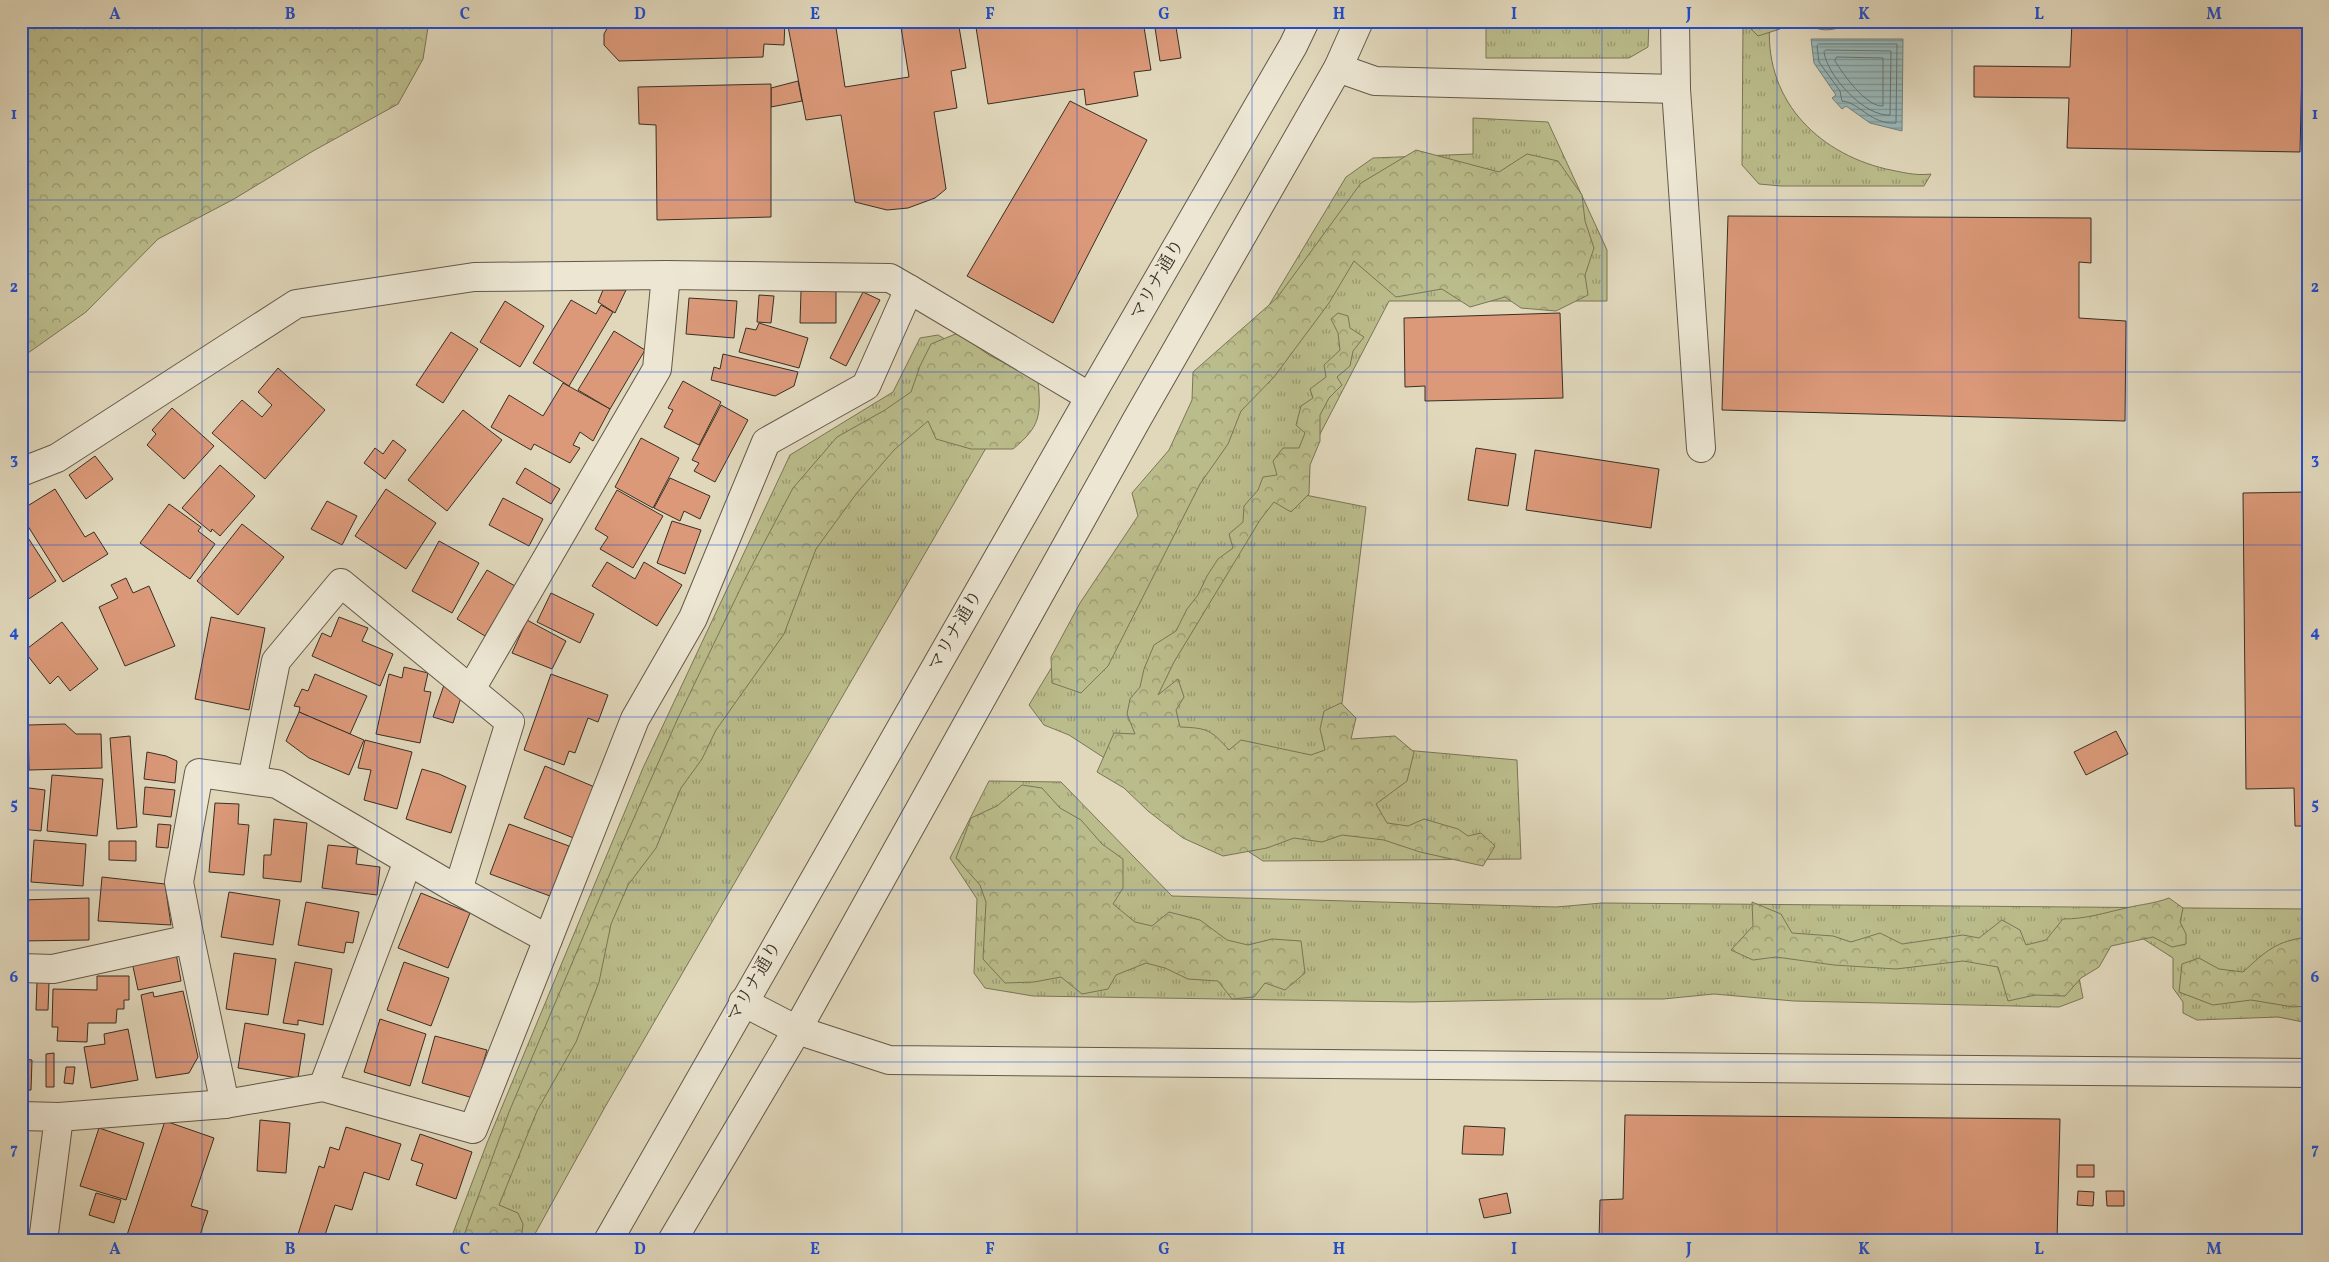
<svg xmlns="http://www.w3.org/2000/svg" width="2329" height="1262" viewBox="0 0 2329 1262" font-family="Vollkorn,'Noto Serif JP',serif">
  <style>
    .grass { fill: url(#grass-tufts); stroke: #7a7657 }
    .forest { fill: url(#forest-crowns); stroke: #7a7657 }
    .water { fill: url(#water-rules); stroke: #72817e }
    .lines { fill: none; stroke-linecap: round; stroke-linejoin: round }
    .shore { stroke: #68746e; stroke-width: 1 }
    .building { fill: #db9979; stroke: #392f23 }
    .minor-casing { stroke: #635949; stroke-width: 30 }
    .minor { stroke: #ece6d3; stroke-width: 28 }
    .grid { fill: none; stroke: #1d4ed8; stroke-width: 1; stroke-opacity: 0.55 }
    .labels { text-anchor: middle; dominant-baseline: central; stroke-width: 4.5; stroke-linejoin: round; paint-order: stroke }
    .street-label { font-size: 18px; fill: #392f23; stroke: #ece6d3 }
    .neatline { fill: none; stroke: #1d4ed8; stroke-width: 2 }
    .grid-label { font-size: 16px; text-anchor: middle; font-weight: bold; fill: #1d4ed8 }
  </style>
  <defs>
    <pattern id="grass-tufts" width="24" height="20" patternUnits="userSpaceOnUse" patternTransform="scale(1.25)"><rect width="24" height="20" fill="#bbbc8b"/><path d="M3 7l-1-3M5 7V3M7 7l1-3M15 17l-1-3M17 17v-4M19 17l1-3" fill="none" stroke="#999971"/></pattern>
    <pattern id="forest-crowns" width="20" height="18" patternUnits="userSpaceOnUse" patternTransform="scale(1.25)"><rect width="20" height="18" fill="#bbbc8b"/><path d="M2 6a3 3 0 1 1 6 0M12 15a3 3 0 1 1 6 0" fill="none" stroke="#999971"/></pattern>
    <pattern id="water-rules" width="6" height="5" patternUnits="userSpaceOnUse" patternTransform="scale(1.25)"><rect width="6" height="5" fill="#98b8ba"/><path d="M0 2.5h6" fill="none" stroke="#7d9697"/></pattern>
  </defs>
  <rect width="100%" height="100%" fill="#e1d8bc"/>
  <filter id="stains"><feTurbulence type="fractalNoise" baseFrequency=".004" numOctaves="4"/><feColorMatrix values="0 0 0 0 .2 0 0 0 0 .09 0 0 0 0 .02 0 0 0 .5 -.17"/></filter>
  <radialGradient id="worn" r=".72"><stop offset=".6" stop-color="#630" stop-opacity="0"/><stop offset="1" stop-color="#630" stop-opacity=".3"/></radialGradient>
  <!-- grass -->
  <g class="grass">
    <path d="M1486,21h163l-1,26 -19,11h-143z"/>
    <path d="M1743,21h27c-7,76 45,131 116,148 16,3 28,7 45,5l-7,12h-143l-22,-2 -17,-19z"/>
    <path d="M1473,118l75,4 59,128v51h-218l-99,191 76,15 -29,237 180,16 4,99 -258,2 -194,-126 -25,-10 -15,-20 317,-528 27,-19 100,-4z"/>
    <path d="M938,335l85,49 -418,723 -74,134h-81l37,-98 156,-375 147,-313 103,-63 27,-54z"/>
    <path d="M989,781l72,1 111,114 384,11 46,-4 706,6v114l-30,-6 -81,3 -14,-7v-11l-10,-14v-30l-42,-27 -54,36 6,31 -24,9 -265,-6 -80,-7 -51,5h-99l-152,3 -379,-6 -48,-8 -11,-15 3,-74 -27,-41z"/>
  </g>
  <!-- forest -->
  <g class="forest">
    <path d="M21,21h408l-6,38 -25,45 -85,47 -79,48 -76,40 -72,73 -65,46z"/>
    <path d="M1743,21h44l-7,8 -22,7z"/>
    <path d="M1807,21h47c-13,8 -36,15 -47,0z"/>
    <path d="M1416,150l83,22 28,-18 31,7 24,34 3,26 9,27 -9,27 3,20 -32,16 -35,-3 -16,-11 -35,10 -28,-18 -46,8 -42,-36 -25,42 -55,74 -33,34 -13,33 -28,40 -92,182 -27,27 -29,-10 -1,-26 29,-54 58,-87 -6,-23 37,-43 23,-50 1,-28 84,-74 84,-115z"/>
    <path d="M1338,313l10,3 2,12 14,9 -11,14 -3,15 -13,11 5,8 -13,13 -9,17v26l-10,24 -1,29 -18,18 -17,-10 -14,18 -86,142 -16,33 20,-16 6,18 -8,13 4,17c28,1 31,3 49,23l12,-10 70,15 14,-5 -5,-21 4,-18 17,-8 15,15 -5,21 44,-3 19,16 -7,29 -31,23 11,19 21,3 16,-7 34,10 10,7 13,-3 14,13 -12,20 -63,-14 -36,-12 -42,-5 -20,7 -28,-4 -27,10 -44,8 -40,-18 -35,-27 -24,-23 -27,-16 17,-39 21,1 -8,-20 3,-15 10,-12 4,-18 10,-24 22,-14 11,-22 11,-14 9,-19 11,-17 15,-11 -4,-14 14,-12 1,-16 14,-16 5,-13 14,-2 -4,-14 10,-13h16l6,-15 -9,-8 5,-19 12,-8 -3,-9 16,-12 -2,-12 16,-15 -2,-17 -7,-14z"/>
    <path d="M958,333l31,22 49,25c3,35 3,46 -25,69h-42l-35,-10 -8,-18 -34,29 -38,44 -40,55 -32,85 -68,96 -14,29 -21,29 -25,60 -28,37 -17,39 -12,58 -23,60 -39,69 -38,94 19,8 5,11 -2,17h-59l47,-129 113,-267 56,-127 67,-139 48,-91 44,-51 48,-27 26,-18 9,-26 11,-22z"/>
    <path d="M1022,785l20,3 18,20 21,12 21,24 21,15v29l-10,16 22,18 17,4 17,-14 31,8 27,20 21,5 24,-6 29,2 4,32 -20,17 -20,-7 -11,14 -22,2 -14,-18 -30,-2 -23,-11 -19,-5 -30,12 -8,14 -26,5 -21,-17 -27,5 -29,1 -22,-24 3,-57 -6,-17 -24,-27 15,-40 26,-12z"/>
    <path d="M2169,898l14,10 -3,14 6,12v10l-14,3 -19,-10 -42,9 -12,21 -18,11 -16,18 -30,-1 -27,6 -10,-34 -35,-6 -67,8 -62,-4 -58,-8 -23,3 -22,-10 22,-24 -1,-24 29,12 11,19 41,3 18,6 29,-9 22,11 61,-9 16,3 23,-18 18,10 6,15 20,-5 17,-21c23,0 41,-6 63,-11 16,-4 27,-4 43,-10z"/>
    <path d="M2308,937v69l-15,1 -42,-7 -38,5 -34,-13 3,-28 17,-6 20,11 24,3c23,-21 33,-31 65,-35z"/>
  </g>
  <!-- water -->
  <path class="water" d="M1811,39h92l-1,92 -32,-8 -24,-17 -4,3 -10,-11 4,-3 -22,-32z"/>
  <g class="lines">
    <!-- shore -->
    <g class="shore">
      <path d="M1819,44h78l-1,79c-25,2 -37,-21 -54,-22l-2,-10 -21,-29 -2,-16z"/>
      <path d="M1826,50l65,1 -1,64c-25,2 -63,-39 -66,-63z"/>
      <path d="M1837,57l46,1v48c-17,1 -40,-32 -48,-45z"/>
    </g>
  </g>
  <!-- building -->
  <g class="building">
    <path d="M611,21h174l-1,24 -20,-1 -1,13 -144,4 -15,-16v-11z"/>
    <path d="M787,21h48l10,66 64,-10 -9,-56h58l8,47 -15,3 6,37 -23,4 12,77 -11,9 -27,10 -21,2 -32,-8 -14,-87 -35,5z"/>
    <path d="M975,21h168l8,49 -17,2 4,24 -52,9 -2,-16 -96,15z"/>
    <path d="M1154,21h21l6,37 -21,3z"/>
    <path d="M2072,21h231l-3,131 -233,-4 2,-50 -95,-1v-31l96,1z"/>
    <path d="M798,81l4,20 -31,6v-19z"/>
    <path d="M771,84v133l-114,3 -1,-95 -17,-1 -1,-37z"/>
    <path d="M1070,101l77,39 -94,183 -86,-47z"/>
    <path d="M1728,216l363,2v45l-12,-1v56l47,3 -1,100 -403,-11z"/>
    <path d="M603,290h23l-11,23 -17,-11z"/>
    <path d="M801,291h35v32h-36z"/>
    <path d="M863,292l17,8 -34,66 -16,-8z"/>
    <path d="M759,295l15,1 -3,27 -14,-1z"/>
    <path d="M689,298l48,3 -3,37 -48,-4z"/>
    <path d="M571,300l25,14 5,-9 12,7 -44,74 -36,-23z"/>
    <path d="M505,301l39,25 -24,41 -40,-25z"/>
    <path d="M1560,313l3,85 -138,3v-15l-20,1 -1,-69z"/>
    <path d="M759,323l49,15 -9,30 -60,-16 7,-24 10,2z"/>
    <path d="M614,331l31,19 -35,59 -32,-19z"/>
    <path d="M451,332l27,17 -35,54 -27,-18z"/>
    <path d="M723,354l75,18 -4,14 -19,10 -64,-16 3,-13 6,2z"/>
    <path d="M278,368l47,42 -60,69 -53,-46 30,-33 20,17 10,-12 -14,-13z"/>
    <path d="M683,381l38,21 -22,43 -35,-18 9,-17 -5,-2z"/>
    <path d="M563,383l47,26 -17,32 -13,-9 -7,13 7,3 -10,15 -36,-19 -3,6 -40,-23 18,-32 34,21z"/>
    <path d="M721,405l27,15 -33,62 -21,-11 5,-8 -7,-3z"/>
    <path d="M172,408l42,38 -30,33 -37,-34 9,-11 -4,-4z"/>
    <path d="M463,410l39,30 -55,71 -39,-31z"/>
    <path d="M641,438l38,20 -26,50 -38,-21z"/>
    <path d="M393,440l13,10 -21,29 -21,-16 11,-15 8,6z"/>
    <path d="M1476,448l40,6 -8,52 -40,-6z"/>
    <path d="M1535,450l124,19 -8,59 -125,-18z"/>
    <path d="M95,456l18,23 -27,20 -17,-24z"/>
    <path d="M220,465l35,31 -35,40 -8,-7 -1,3 -29,-24z"/>
    <path d="M525,468l35,21 -9,15 -35,-21z"/>
    <path d="M670,478l40,18 -10,23 -16,-8 -4,10 -26,-13z"/>
    <path d="M55,489l30,48 9,-5 14,22 -45,28 -42,-67v-5z"/>
    <path d="M386,489l50,34 -30,46 -51,-33z"/>
    <path d="M617,490l46,26 -30,52 -33,-19 8,-12 -13,-8z"/>
    <path d="M2308,492v334h-13l-1,-38 -48,1 -3,-296z"/>
    <path d="M503,498l40,21 -14,27 -40,-21z"/>
    <path d="M327,501l30,15 -15,29 -31,-16z"/>
    <path d="M169,504l32,23 -3,4 17,13 -25,35 -50,-36z"/>
    <path d="M672,521l29,9 -16,44 -28,-11z"/>
    <path d="M242,524l42,33 -46,58 -41,-34z"/>
    <path d="M21,527l35,54 -35,23z"/>
    <path d="M439,541l40,22 -27,50 -40,-22z"/>
    <path d="M607,562l28,17 9,-17 38,23 -25,41 -65,-40z"/>
    <path d="M487,570l28,16 -30,50 -28,-17z"/>
    <path d="M126,578l7,15 16,-7 26,60 -50,20 -26,-59 19,-9 -7,-13z"/>
    <path d="M551,593l43,21 -14,29 -43,-21z"/>
    <path d="M211,617l54,11 -16,82 -54,-11z"/>
    <path d="M339,617l29,11 -6,13 31,13 -13,32 -68,-30 10,-23 9,4z"/>
    <path d="M527,620l39,21 -14,28 -40,-16z"/>
    <path d="M62,622l36,47 -28,22 -12,-15 -8,8 -26,-33z"/>
    <path d="M404,667l24,6 -4,18 7,1 -11,51 -44,-9 13,-60 13,4z"/>
    <path d="M315,674l52,22 -17,38 -51,-22 1,-5 -6,-1 8,-17 6,2z"/>
    <path d="M551,674l57,21 -10,27 -10,-4 -13,35 -6,-2 -5,14 -40,-15z"/>
    <path d="M444,685l19,6 -10,32 -20,-6z"/>
    <path d="M299,712l65,28 -15,35 -40,-17 -23,-17z"/>
    <path d="M65,724l11,10h25l1,34 -73,2 -1,-45z"/>
    <path d="M2116,731l12,23 -42,21 -12,-23z"/>
    <path d="M130,736l7,91 -20,2 -7,-91z"/>
    <path d="M365,740l47,12 -15,57 -33,-9 7,-30 -13,-2z"/>
    <path d="M147,752l19,4 11,5 -2,22 -31,-4z"/>
    <path d="M545,766l52,22 -21,51 -52,-21z"/>
    <path d="M422,769l17,5 27,12 -15,47 -45,-14z"/>
    <path d="M52,775l51,4 -6,57 -50,-5z"/>
    <path d="M21,787l24,3 -4,41 -20,-2z"/>
    <path d="M145,787l30,3 -4,27 -28,-3z"/>
    <path d="M215,803l24,1 -1,20 11,1 -5,50 -35,-3z"/>
    <path d="M274,819l33,4 -6,59 -38,-4 1,-23h7z"/>
    <path d="M158,824l13,1 -3,23 -12,-1z"/>
    <path d="M509,824l60,22 -19,50 -60,-22z"/>
    <path d="M34,840l52,4 -3,42 -52,-4z"/>
    <path d="M109,841h27v20l-27,-1z"/>
    <path d="M328,845l30,3 -2,16 24,3 -3,28 -55,-7z"/>
    <path d="M102,877l63,7 6,41 -73,-4z"/>
    <path d="M229,892l51,8 -7,45 -52,-8z"/>
    <path d="M421,893l49,20 -22,55 -50,-20z"/>
    <path d="M89,898v42l-68,1v-41z"/>
    <path d="M306,902l53,10 -6,31 -7,-1 -2,11 -46,-8z"/>
    <path d="M176,953l5,28 -43,9 -6,-28z"/>
    <path d="M234,953l42,6 -8,56 -42,-6z"/>
    <path d="M295,962l37,7 -9,56 -25,-5v5l-15,-2z"/>
    <path d="M404,962l45,16 -18,48 -44,-16z"/>
    <path d="M97,976h32v24h-5v9h-7l-1,14h-28l-1,19 -30,-1 1,-14h-6l1,-38 44,1z"/>
    <path d="M37,982h12l-1,28h-12z"/>
    <path d="M183,991l15,66 -9,16 -33,5 -15,-83 12,-3 1,5z"/>
    <path d="M380,1019l46,15 -16,52 -46,-14z"/>
    <path d="M245,1023l60,11 -7,44 -60,-10z"/>
    <path d="M128,1029l10,51 -47,8 -7,-41 21,-3 -1,-10z"/>
    <path d="M435,1036l52,14 -14,48 -51,-15z"/>
    <path d="M54,1053v34h-8v-33z"/>
    <path d="M22,1059l10,1 -1,30h-10z"/>
    <path d="M66,1067h9l-2,17 -9,-1z"/>
    <path d="M1625,1115l435,4 -3,122h-458l1,-41 23,-1z"/>
    <path d="M260,1120l30,3 -4,50 -29,-2z"/>
    <path d="M165,1121l49,17 -23,68 17,5 -10,30h-66l-6,-3z"/>
    <path d="M1464,1126l41,2 -2,27 -41,-1z"/>
    <path d="M346,1127l55,17 -12,36 -25,-8 -12,38 -17,-5 -12,36h-27l23,-75 5,2 6,-21 9,3z"/>
    <path d="M99,1128l45,15 -18,57 -46,-14z"/>
    <path d="M420,1134l52,18 -16,47 -40,-14 7,-21 -12,-4z"/>
    <rect x="2077" y="1165" width="17" height="12"/>
    <path d="M2078,1191l16,1 -1,14 -16,-1z"/>
    <path d="M2106,1191h18v15h-17z"/>
    <path d="M96,1193l25,7 -7,23 -25,-8z"/>
    <path d="M1507,1193l4,20 -27,5 -5,-19z"/>
  </g>
  <g class="lines">
    <!-- minor casing -->
    <g class="minor-casing">
      <g id="minor">
        <path d="M1675,21l1,68 25,359"/>
        <path d="M1338,68l37,13 301,8"/>
        <path d="M21,472l36,-14 239,-154 178,-27 192,-2 224,3 19,11"/>
        <path d="M471,689l186,-320 9,-94"/>
        <path d="M252,780l24,-119 65,-78 169,139 -52,168"/>
        <path d="M190,939l-11,-57 20,-109 78,11 181,106 90,49"/>
        <path d="M21,968l32,1 137,-30 35,165 98,-17 150,42 162,-410 58,-101 73,-176 100,-56 43,-97 181,108"/>
        <path d="M743,1002l54,28 92,30 1419,13"/>
        <path d="M323,1087l85,-226"/>
        <path d="M21,1116l38,1 -16,124"/>
        <path d="M59,1117l166,-13"/>
        <path d="M608,1241l482,-844 203,-351 12,-25"/>
        <path d="M672,1241l125,-211 339,-609 202,-353 21,-47"/>
      </g>
    </g>
    <!-- minor -->
    <use href="#minor" class="minor"/>
  </g>
  <!-- grid -->
  <path class="grid" d="M202,21v1220M377,21v1220M552,21v1220M727,21v1220M902,21v1220M1077,21v1220M1252,21v1220M1427,21v1220M1602,21v1220M1777,21v1220M1952,21v1220M2127,21v1220M21,200h2287M21,372h2287M21,545h2287M21,717h2287M21,890h2287M21,1062h2287"/>
  <g class="labels">
    <!-- street labels -->
    <g class="street-label">
      <text transform="translate(1158 280) rotate(-60)">マリナ通り</text>
      <text transform="translate(956 631) rotate(-60)">マリナ通り</text>
      <text transform="translate(755 982) rotate(-60)">マリナ通り</text>
    </g>
  </g>
  <!-- margin -->
  <rect width="2329" height="1262" fill="none" stroke="#e1d8bc" stroke-width="55"/>
  <rect x="28" y="28" width="2274" height="1206" class="neatline"/>
  <g class="grid-label">
    <text x="115" y="19">A</text>
    <text x="290" y="19">B</text>
    <text x="465" y="19">C</text>
    <text x="640" y="19">D</text>
    <text x="815" y="19">E</text>
    <text x="990" y="19">F</text>
    <text x="1164" y="19">G</text>
    <text x="1339" y="19">H</text>
    <text x="1514" y="19">I</text>
    <text x="1689" y="19">J</text>
    <text x="1864" y="19">K</text>
    <text x="2039" y="19">L</text>
    <text x="2214" y="19">M</text>
    <text x="14" y="119">1</text>
    <text x="2315" y="119">1</text>
    <text x="14" y="292">2</text>
    <text x="2315" y="292">2</text>
    <text x="14" y="464">3</text>
    <text x="2315" y="464">3</text>
    <text x="14" y="637">4</text>
    <text x="2315" y="637">4</text>
    <text x="14" y="809">5</text>
    <text x="2315" y="809">5</text>
    <text x="14" y="982">6</text>
    <text x="2315" y="982">6</text>
    <text x="14" y="1154">7</text>
    <text x="2315" y="1154">7</text>
    <text x="115" y="1254">A</text>
    <text x="290" y="1254">B</text>
    <text x="465" y="1254">C</text>
    <text x="640" y="1254">D</text>
    <text x="815" y="1254">E</text>
    <text x="990" y="1254">F</text>
    <text x="1164" y="1254">G</text>
    <text x="1339" y="1254">H</text>
    <text x="1514" y="1254">I</text>
    <text x="1689" y="1254">J</text>
    <text x="1864" y="1254">K</text>
    <text x="2039" y="1254">L</text>
    <text x="2214" y="1254">M</text>
  </g>
  <rect width="100%" height="100%" filter="url(#stains)"/>
  <rect width="100%" height="100%" fill="url(#worn)"/>
</svg>
